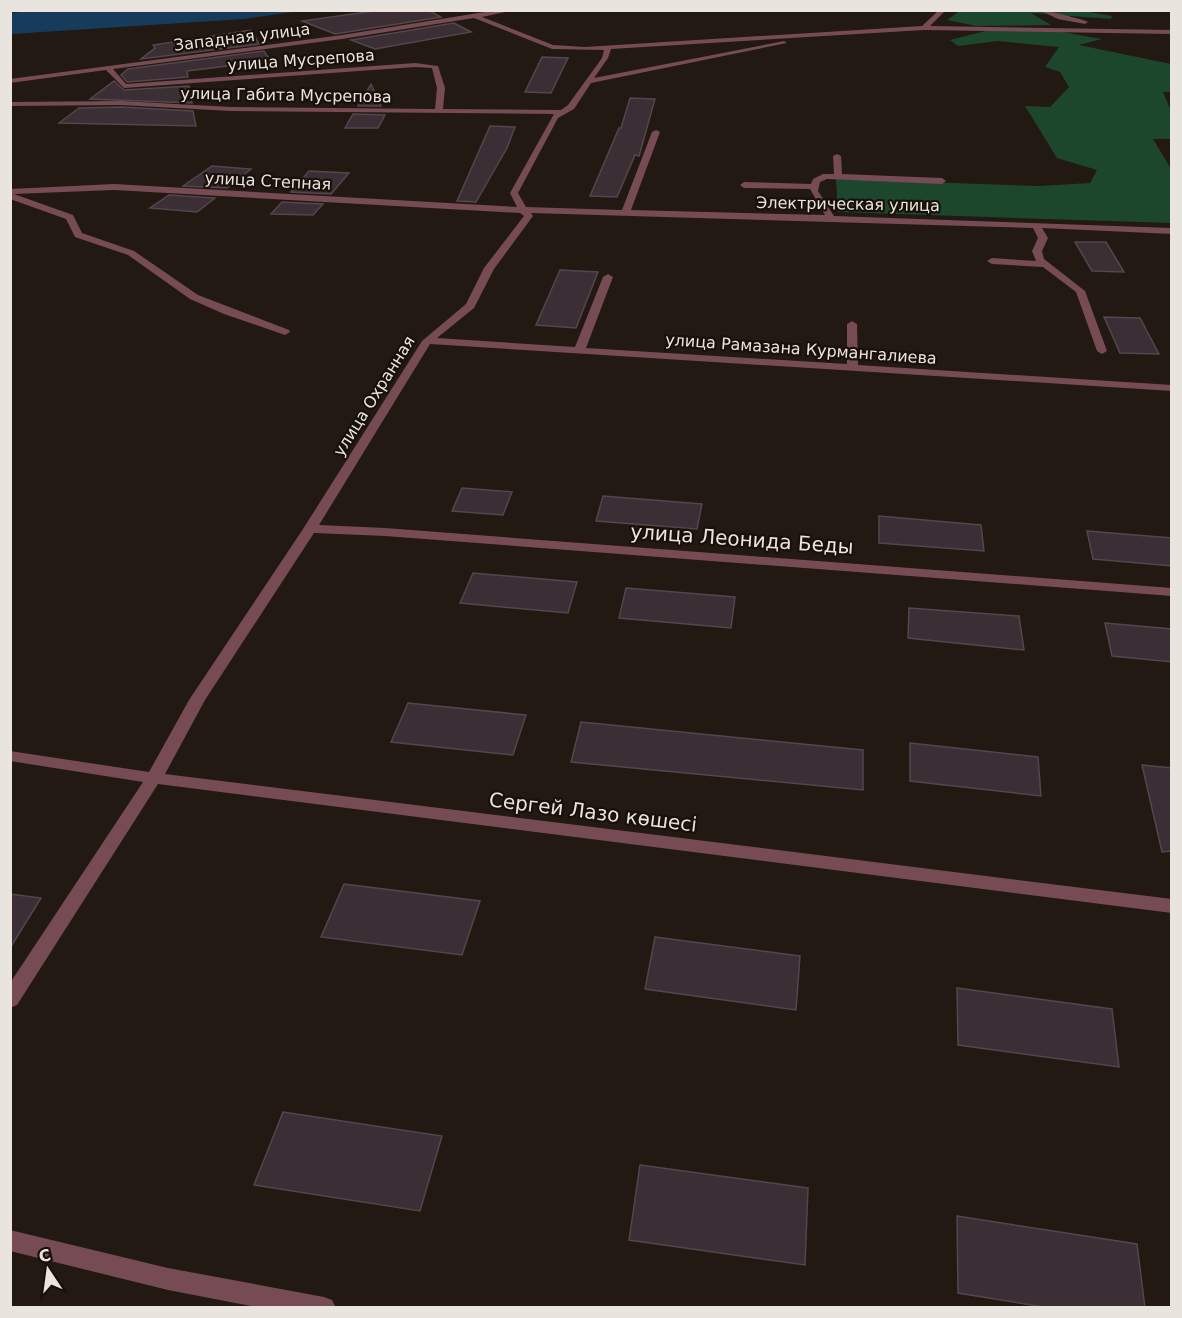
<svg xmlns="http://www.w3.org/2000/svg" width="1182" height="1318" viewBox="0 0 1182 1318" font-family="'DejaVu Sans',sans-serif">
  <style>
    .green { fill: #1c472d }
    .water { fill: #173c5b }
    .building { fill: #3b2f35; stroke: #53464c; stroke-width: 1.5 }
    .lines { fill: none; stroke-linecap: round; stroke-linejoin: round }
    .minor { fill: #764b53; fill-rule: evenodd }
    .labels { text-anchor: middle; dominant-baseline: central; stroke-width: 4.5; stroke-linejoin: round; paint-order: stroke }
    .far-street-label { font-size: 16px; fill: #eae4df; stroke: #181009 }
    .street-label { font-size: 20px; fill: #eae4df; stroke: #181009 }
  </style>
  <rect width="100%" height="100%" fill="#221912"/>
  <!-- green -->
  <g class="green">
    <path d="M961,10h118l33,6 -1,3 -80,-6 20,12 -75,1 -29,-6z"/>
    <path d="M985,31h71l46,8 -23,6 92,19v28h-8l8,19v28h-18l18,30v54l-333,-11 -2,-33 203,7 51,-3 7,-13 -40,-12 -32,-52 25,1 19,-20 -9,-15 -15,-5 14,-20 -61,-6 -40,5 -8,-6z"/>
  </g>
  <!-- water -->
  <path class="water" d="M39,10h261v1l-56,8 -233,15v-21z"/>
  <!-- building -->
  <g class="building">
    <path d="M381,10h47l13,7 -106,17 -33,-13z"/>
    <path d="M454,23l17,9 -96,17 -24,-9z"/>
    <path d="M251,30l8,14 -118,15 14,-11 -2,-3z"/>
    <path d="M264,51l8,12 -28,1 -57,7 1,6 -61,5 -6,-7 7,-6z"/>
    <path d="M542,57l26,1 -17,35 -26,-1z"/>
    <path d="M114,81l10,9 65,-4 3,17 -102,-4z"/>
    <path d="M371,84l10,22h-23z"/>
    <path d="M630,98l25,1 -16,57 -4,-1 -18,42 -27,-1 29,-68h2z"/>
    <path d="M121,107l72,4 3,15 -137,-3 20,-15z"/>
    <path d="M353,114l32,1 -7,13h-33z"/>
    <path d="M490,126l25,1 -8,21 -31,54 -19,-1z"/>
    <path d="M212,166l39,3 -24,19 -44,-2z"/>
    <path d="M309,171l40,2 -18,21 -40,-2z"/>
    <path d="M169,195l46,3 -18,14 -47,-4z"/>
    <path d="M282,202l41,2 -10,11 -42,-1z"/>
    <path d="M1075,242h31l18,30 -32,-1z"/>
    <path d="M560,270l38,2 -22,56 -40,-3z"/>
    <path d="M1104,317l36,1 19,36 -39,-1z"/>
    <path d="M462,488l50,4 -9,23 -51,-4z"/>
    <path d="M603,496l99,8 -5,25 -101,-8z"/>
    <path d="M879,516l102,9 3,26 -105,-8z"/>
    <path d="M1087,531l85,7v28l-79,-7z"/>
    <path d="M473,573l104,9 -9,31 -108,-10z"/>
    <path d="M626,588l109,9 -4,31 -112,-10z"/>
    <path d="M909,608l110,8 5,34 -116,-12z"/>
    <path d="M1105,623l67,6v33l-60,-6z"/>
    <path d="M408,703l118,12 -13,40 -122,-13z"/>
    <path d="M581,722l282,28v40l-292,-28z"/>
    <path d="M910,743l128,14 3,39 -131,-15z"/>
    <path d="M1142,765l30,3v83l-10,1z"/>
    <path d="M344,884l136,17 -18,54 -141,-18z"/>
    <path d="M10,894l31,4 -31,50z"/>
    <path d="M655,937l145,19 -4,54 -151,-21z"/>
    <path d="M957,988l155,21 7,58 -161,-22z"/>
    <path d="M283,1112l159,24 -22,75 -166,-26z"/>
    <path d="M640,1165l168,23 -3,77 -176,-25z"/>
    <path d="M957,1216l180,28 8,64h-95l-92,-15z"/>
  </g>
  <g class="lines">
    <!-- minor -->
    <g class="minor">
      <path d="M497,10h18l-33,7 71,28 32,2 337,-21 17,-16h7l-16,16 242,4v4l-248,-4 -313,19 -3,9 -14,20 190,-37 3,2 -196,40 -17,26 -16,9 -40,75 8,14 96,3 30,-78 4,-2 4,2 -29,78 194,5 -15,-26 -66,-1 -4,-3 4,-3 67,2 2,-5 10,-5h11l-1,-18 4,-2 4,2 1,18 100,4 4,3 -4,3 -115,-5 -7,3 -2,9 16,25 338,12v6l-130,-6 6,10 -6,13 2,8 41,32 22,60 -5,3 -5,-3 -21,-59 -33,-25 -51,-3 -5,-3 5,-3 44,3 -4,-10 6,-13 -5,-10 -502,-15 2,3 -39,53 -20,39 -37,30 138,9 28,-70 5,-3 5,3 -27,71 261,16v-40l5,-3 5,3 1,41 314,20v6l-742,-47 -111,181 66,3 787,60v8l-787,-60 -71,-3 -109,167 -40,74 1007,125v14l-1014,-129 -141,221 -7,3v-25l133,-201 -133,-21v-10l139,21 40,-72 114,-171 119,-188 44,-37 18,-36 40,-52 -4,-3 -406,-23 -100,4 59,21 9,18 52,18 64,44 91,35 1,2 -5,3 -61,-21 -34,-15 -62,-44 -53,-18 -9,-18 -56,-20v-10l104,-5 403,23 -7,-14 44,-79 -323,-3 -110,-6 -111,1v-4l111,-1 110,6 204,2 2,-21 -5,-20 -17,-1 -291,21 -18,-18 -96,13v-4l332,-44zM474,18l78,31 52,1 -2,8 -34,47 -7,5 -118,-1 2,-21 -7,-22 -23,-3 -289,21 -13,-15 229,-30z"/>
      <path d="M1039,10c7,0 43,9 49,12l-3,2 -27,-5z"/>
      <path d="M10,1230l158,38 156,29 8,3 4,8h-75l-93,-18 -158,-39z"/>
    </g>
  </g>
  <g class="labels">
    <!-- far-street labels -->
    <g class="far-street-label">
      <text transform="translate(242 37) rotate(-7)">Западная улица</text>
      <text transform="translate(301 60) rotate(-4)">улица Мусрепова</text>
      <text transform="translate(286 95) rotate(1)">улица Габита Мусрепова</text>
      <text transform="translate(268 181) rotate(3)">улица Степная</text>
      <text transform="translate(848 204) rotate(1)">Электрическая улица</text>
      <text transform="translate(801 349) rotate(4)">улица Рамазана Курмангалиева</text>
      <text transform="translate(374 396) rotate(-58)">улица Охранная</text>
    </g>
    <!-- street labels -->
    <g class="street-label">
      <text transform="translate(742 539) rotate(4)">улица Леонида Беды</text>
      <text transform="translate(593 812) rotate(7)">Сергей Лазо көшесі</text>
    </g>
  </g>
  <!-- border -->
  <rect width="1182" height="1318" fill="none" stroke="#eae4df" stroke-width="24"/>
  <!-- north arrow -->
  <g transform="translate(48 1270) rotate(347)" stroke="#181009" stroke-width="4.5" paint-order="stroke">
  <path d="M0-4.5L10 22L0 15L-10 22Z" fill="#eae4df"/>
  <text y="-9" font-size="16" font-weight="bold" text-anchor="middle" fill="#eae4df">С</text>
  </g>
</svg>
